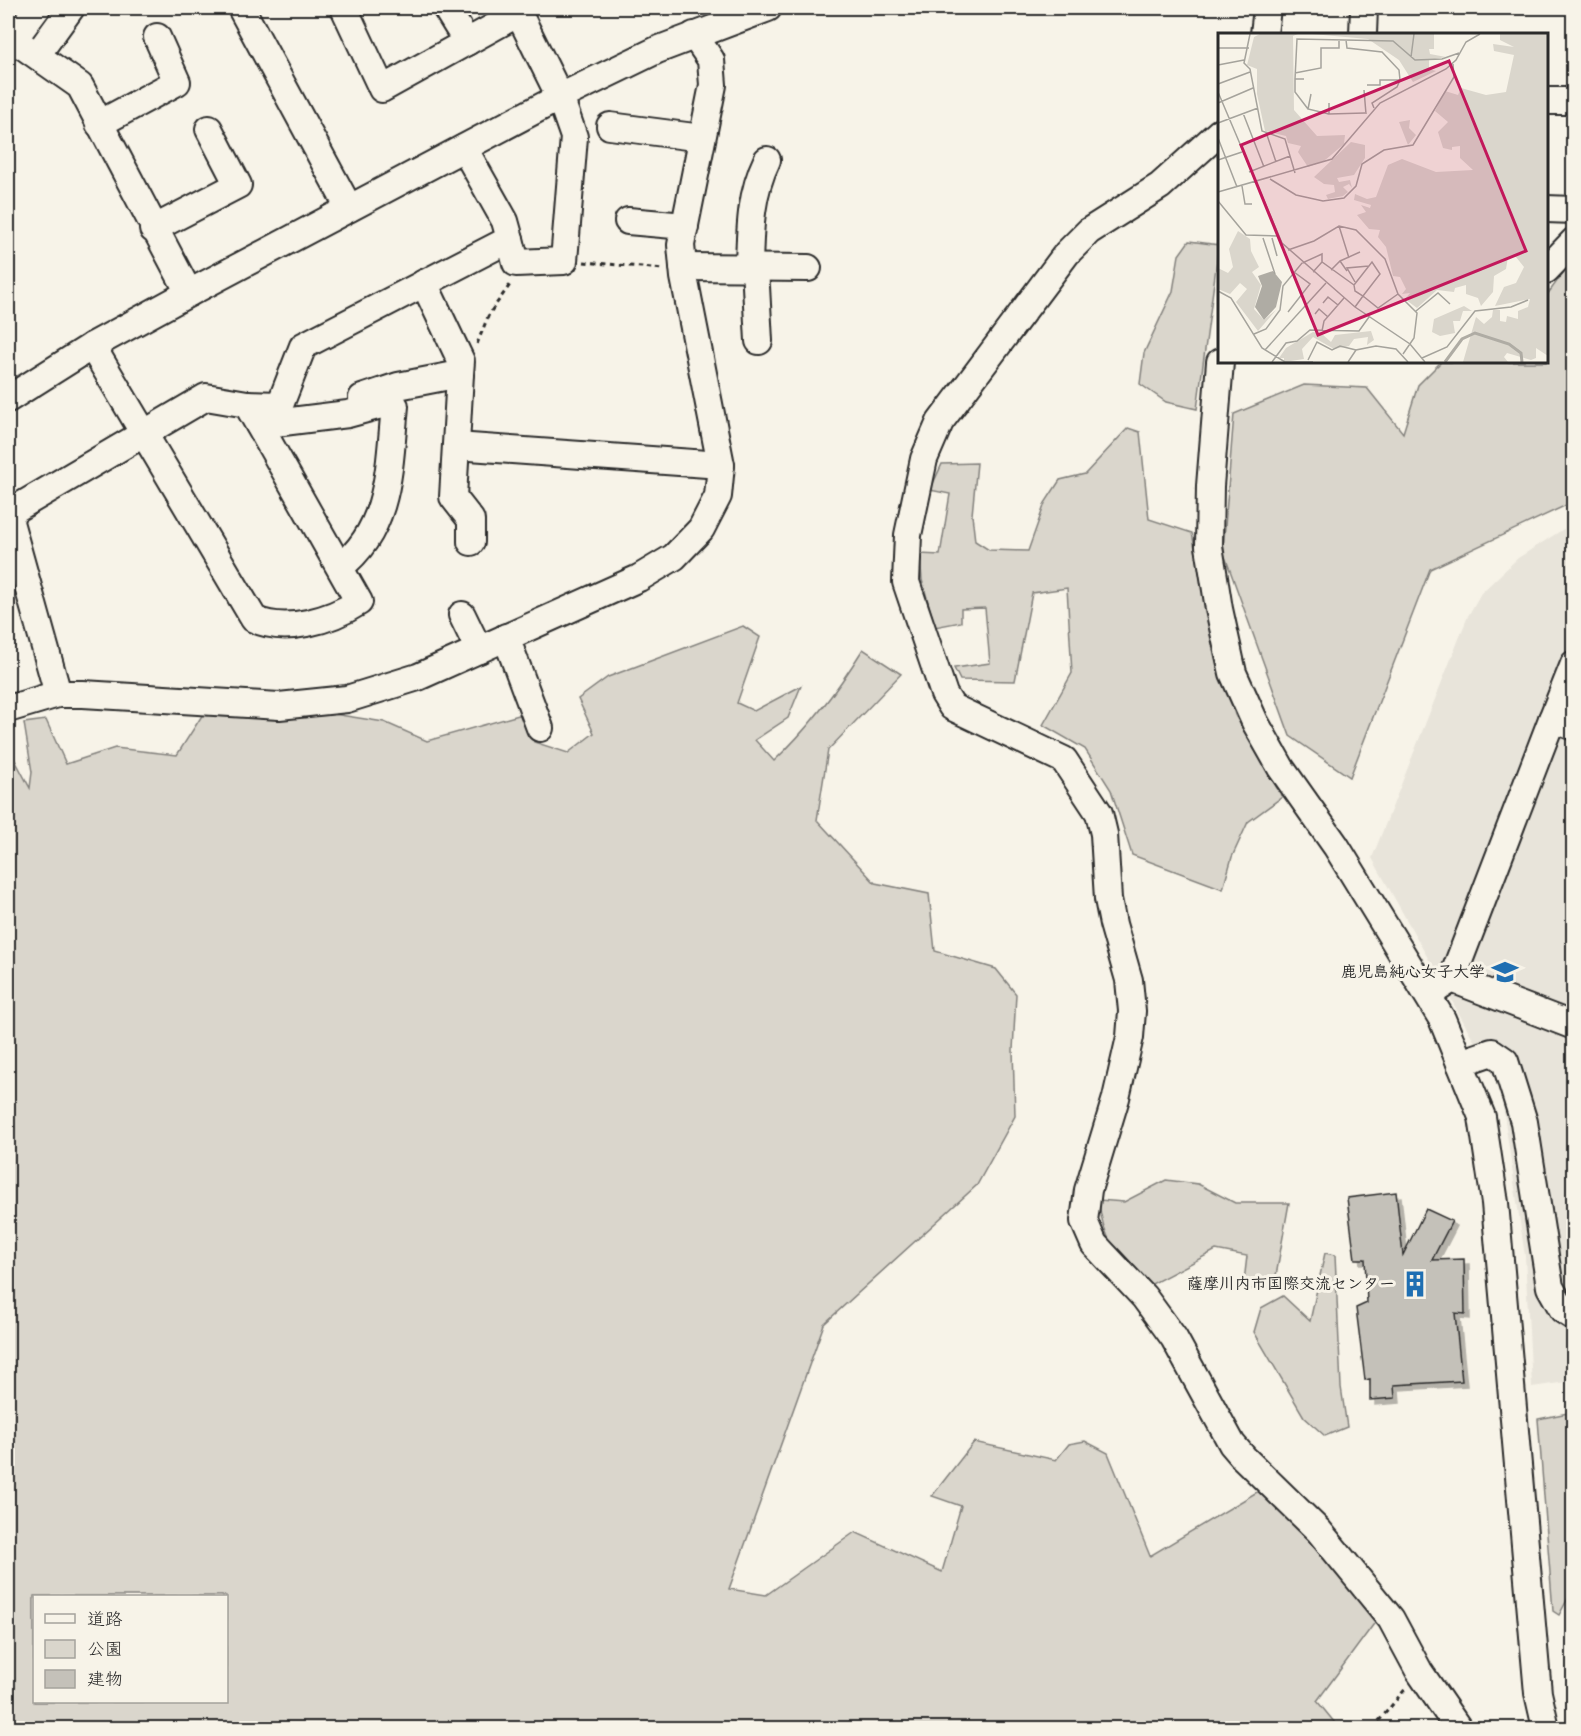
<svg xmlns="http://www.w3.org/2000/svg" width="1581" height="1736" viewBox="0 0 1581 1736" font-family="'Comic Neue','Klee One',sans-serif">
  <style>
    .built { fill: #e8e4da }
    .green { fill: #dad6cc; stroke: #82807c; stroke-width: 1.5; fill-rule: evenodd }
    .building { fill: #c4c1b9; stroke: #2b2b2b; stroke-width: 1.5; filter: url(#shadow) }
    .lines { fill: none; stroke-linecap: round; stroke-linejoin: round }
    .minor-casing { stroke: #2b2b2b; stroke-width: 30 }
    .path { stroke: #2b2b2b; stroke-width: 3; stroke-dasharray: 4.5 4.5; stroke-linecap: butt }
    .minor { stroke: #f7f3e8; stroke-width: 26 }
    .labels { text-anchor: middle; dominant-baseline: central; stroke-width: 6; stroke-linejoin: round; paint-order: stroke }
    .poi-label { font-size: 16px; font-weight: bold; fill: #2b2b2b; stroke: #f7f3e8; text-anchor: end }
    .inset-river { fill: none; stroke: #afaca4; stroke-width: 3 }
    .inset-road { fill: none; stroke: #a5a39c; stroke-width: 1.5 }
    .view { fill: #c2185b; fill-opacity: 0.15; stroke: #c2185b; stroke-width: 3 }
    .inset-edge { fill: none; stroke: #2b2b2b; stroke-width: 3 }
  </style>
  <defs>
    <filter id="shadow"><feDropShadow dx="5" dy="5" stdDeviation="0" flood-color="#0004"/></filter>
  </defs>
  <rect width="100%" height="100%" fill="#f7f3e8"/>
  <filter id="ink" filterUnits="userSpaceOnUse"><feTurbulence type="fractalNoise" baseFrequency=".0167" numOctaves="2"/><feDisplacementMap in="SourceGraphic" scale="12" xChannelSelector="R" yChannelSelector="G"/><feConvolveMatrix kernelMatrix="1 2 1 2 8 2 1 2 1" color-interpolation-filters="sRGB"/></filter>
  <g filter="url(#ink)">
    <!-- built -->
    <path class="built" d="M1573,523v858l-41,6 -7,-131 -25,-169 -128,-229 96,-242 13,-23 37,-35z"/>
    <!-- green -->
    <g class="green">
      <path d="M1189,241l30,4 -22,164 -31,-7 -26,-18 4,-31 29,-62 6,-36z"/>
      <path d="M1573,259v243l-143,67 -80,208 -60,-41 -67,-185 11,-137 70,-29 63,3 36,45 15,-48 23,-23h105l1,-67z"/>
      <path d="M1128,428l12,4 9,87 43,14 18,91 25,91 47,82 -34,25 -16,35 -9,32 -91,-34 -21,-65 -26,-41 -42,-24 29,-52 -5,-85 -35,5 -17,88 -55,-1 -6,-12 36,-5 -5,-55 -24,1v13l-26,5 -13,-47 -2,-26 20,1 10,-61 -20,-4 12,-26 35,-1 -5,52 3,26 14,9 39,1 17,-48 15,-23 25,-6z"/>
      <path d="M743,626l17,11 -23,66 17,8 47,-25 -13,32 -33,22 19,21c36,-34 63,-70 89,-112l38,25 -73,76 -11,70 58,63 54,11 6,57 61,18 20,25 -3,56 2,66 -38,69 -153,139 -95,265 37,6 89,-63 87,40 19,-66 -29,-10 42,-54 82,18 13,-16 16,-3 23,12 42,103 112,-67 117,128 -62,84 22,27h-1331v-981l22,41 2,-16 -8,-49 22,-3 20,44 49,-16 62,7 26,-41 124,-1 57,9 43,19 99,-28 8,29 34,11 26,-20 -16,-34 30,-22zM34,1596h192v106h-192z"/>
      <path d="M1166,1180l32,4 37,19h54l-15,84 -31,3 4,-34 -31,-6 -66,35c-30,-19 -49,-50 -51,-85l25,2z"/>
      <path d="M1325,1253l10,2 6,132 6,40 -22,9 -21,-19 -50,-85 7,-24 22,-12 27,25z"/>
      <path d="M1573,1412v177l-14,26 -6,-4 -15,-192z"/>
    </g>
    <!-- building -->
    <path class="building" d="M1396,1192l7,63 23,-46 26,12 -20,39 32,-1 1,55 -10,-1 7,68 -68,4 1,13 -25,2v-21l-5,1 -9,-72 11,-5 -2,-44h-10l-8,-61z"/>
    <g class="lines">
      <!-- minor casing -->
      <g class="minor-casing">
        <g id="minor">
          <path d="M241,8l108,200"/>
          <path d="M344,8l38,81 137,-76"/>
          <path d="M446,8l21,34"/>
          <path d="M1264,34l3,-26"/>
          <path d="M1363,34l1,-26"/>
          <path d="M13,39l67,47 109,207"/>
          <path d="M8,47l29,-39"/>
          <path d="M37,55l34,-47"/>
          <path d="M1546,101h28"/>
          <path d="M99,124l78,-42 -20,-45"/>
          <path d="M610,126l92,12"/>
          <path d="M1220,132l-60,54 -71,45 -22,22 -127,169 -16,37 -16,76 -2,47 38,112 8,13 112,53 35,53 5,21 4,65 5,25 16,56 3,31 -2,26 -14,61 -28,92 -4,31 10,23 50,53 30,41 58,106 12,14 75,73 72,88 28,52 39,57"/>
          <path d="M1546,209l28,1"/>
          <path d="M628,221l57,5"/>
          <path d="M153,229l85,-44 -29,-56"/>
          <path d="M510,239l6,24 48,-2 10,-124 -14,-40 -44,-89"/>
          <path d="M683,267l125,1"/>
          <path d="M749,268c1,-39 1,-73 18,-108"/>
          <path d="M755,268l4,73"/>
          <path d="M1546,270l28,-29"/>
          <path d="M1220,362l-10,124 -1,60 10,63 14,64 22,49 26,46 55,78 106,173 40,98 13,86 43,490 8,35"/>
          <path d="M460,374l-7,123 18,23v22"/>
          <path d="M362,398l36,-12 62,-12 1,-13 -37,-78"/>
          <path d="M8,399l84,-53 97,-53 371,-196 97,-47 111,-42"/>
          <path d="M247,404l33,1 23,-59 207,-107 -5,-18 -41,-73"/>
          <path d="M259,425l89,-11 37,-10 10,2c-6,59 -4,122 -55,161"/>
          <path d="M456,446l265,19"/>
          <path d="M462,615l17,35"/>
          <path d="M506,637l34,91"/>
          <path d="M58,694l-48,-172 2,-11 194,-114 41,7 112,198c-28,18 -73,32 -105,17l-162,-273"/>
          <path d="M8,709l50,-15h25l196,12 68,-7 71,-22 221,-99 35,-21 27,-28 17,-33 3,-31 -37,-188 -3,-32 32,-160 -2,-25 -17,-25"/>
          <path d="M1552,719l22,-55"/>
          <path d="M1452,979l100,-260 22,8"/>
          <path d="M1437,989l15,-10 122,47"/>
          <path d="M1460,1063l32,-11 13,9 19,61 26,165 13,23 11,7"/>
        </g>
      </g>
      <!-- path -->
      <g class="path">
        <path d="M584,262l80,7"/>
        <path d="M477,344l12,-30 23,-32"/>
        <path d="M1373,1728l34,-41"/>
      </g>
      <!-- minor -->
      <use href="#minor" class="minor"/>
    </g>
  </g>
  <!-- icons -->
  <defs>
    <g id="university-bare" transform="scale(2.07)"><path d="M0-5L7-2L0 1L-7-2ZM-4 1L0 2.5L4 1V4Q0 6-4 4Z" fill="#1f6fb2" stroke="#f7f3e8" stroke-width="2.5" paint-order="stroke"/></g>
    <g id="building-bare" transform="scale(2.07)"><path d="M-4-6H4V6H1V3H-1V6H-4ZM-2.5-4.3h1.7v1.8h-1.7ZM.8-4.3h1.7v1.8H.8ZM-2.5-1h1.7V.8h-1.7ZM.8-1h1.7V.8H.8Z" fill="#1f6fb2" stroke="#f7f3e8" stroke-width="2.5" paint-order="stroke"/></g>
  </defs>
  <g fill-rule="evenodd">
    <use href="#university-bare" x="1505" y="972"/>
    <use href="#building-bare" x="1415" y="1284"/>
  </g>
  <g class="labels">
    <!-- poi labels -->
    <g class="poi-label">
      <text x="1485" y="972">鹿児島純心女子大学</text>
      <text x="1395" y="1284">薩摩川内市国際交流センター</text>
    </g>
  </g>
  <!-- overview -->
  <g transform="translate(1218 33)">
    <rect width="330" height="330" fill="#f7f3e8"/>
    <path d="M42,1h38l-5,2 1,74 23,26 28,-1 -1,9 -20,17 -16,6 -10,-15 3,-6 -13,-3 -2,-7 -21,-5 -8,-37v-25l-10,-4 7,-28zM94,1h122v15h-5l1,5 16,3 -17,3v9l7,2 -23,11 -14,-22 -31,-21zM282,1h48v322l-12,-8v10l-5,2 -24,-7 -3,4 4,5h-45l13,-45 8,7 8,-7 1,-7h7v11l6,1 1,-6 11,3v-8l10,-4 2,-8 -35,7 9,-19 12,-4 8,-16 -8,-10h-8l-2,12 -12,7 -1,16 -12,14 -3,-8 -12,-4v-9l-11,3 -1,4 -17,-2 -20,18 -12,-9 5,-6 -8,1 4,-5 -6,-12 -7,-1 -7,-29 -8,-10 2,-7 -11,-1 -12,-14 9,-3 -5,-7 9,3 1,-3 -17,-5 1,-6 12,5 9,-2 12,-32 14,-6 34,13 37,-2 -13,-12v-12l-8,1v3l-9,-2 -5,-16 10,-10 -13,-11 10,-20 13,4 3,-7 25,7 20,-3 8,-37 -20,-4 -1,-7 21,3 -14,-7zM192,87l-1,8 7,7 -8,10 -9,-23zM133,109l14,3v13l-11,17 -17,3 2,4 11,-2 2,8 -3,-4 -6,3 5,5 -5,4 -15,3 -2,-4 9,-3 -1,-7 -10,-1 -10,-7zM20,198l12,8 1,12 8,16 -7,5 9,13 -7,24 10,11 12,-10 -18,21 -22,-29 11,-13 -7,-6 -10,11 -12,-5v-21l10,5 5,-6 -4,-18zM246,273l8,5h-9l-3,10h-7l2,12 -15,3 -8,-4 2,-13zM153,298l3,9 -7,5 1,-8 -14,2 -5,7 -15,3 -21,-12 -11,12 2,10 -20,3v-4h-5l7,-10 27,-16 9,2 9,8 4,-7z" fill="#dad6cc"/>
    <path d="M55,238l9,11 -6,25 -12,13 -9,-13 7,-21 -4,-10z" fill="#afaca4"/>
    <path class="inset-river" d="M227,329l17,-23 13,-6 34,11 12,9 1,9"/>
    <path class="inset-road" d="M32,1l-6,29 6,6 12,62 23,8 10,34M128,7l1,8 35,4 17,18 1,10h-20v5h-13M0,15h31M193,24l3,-23M0,32l26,-5M77,40l26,-5v-20h18v-7M77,46l2,-40 96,2 22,19 27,-1 17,-6M86,46h-9v13l13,17M0,51l32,-12M146,57l2,24M0,59l64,151 73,64 55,37 15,18M93,61l-3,15 21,5M0,70l35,-15M111,70v11l36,-1M156,75l-2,-5 25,-16 3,-7M25,80l21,54M0,90l40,-15M48,99l10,30M0,105l19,49M0,127l24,-8M31,139l41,-16M52,146l26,16 27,6 21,-3 12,-12 6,-22 22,-14 29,-5 41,-68 -1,-13M24,153l3,18h7M0,159l114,-33 48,-56 66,-34 10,-9 10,-18 14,-8M0,168l28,34 31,1M121,193l10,32M45,205l12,36M54,205l5,18M70,217l26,-9 25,-15 17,4 29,29 13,35 19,19 -3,25 -11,16M122,228l20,-9M113,237l9,-9 7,10M95,239l9,-10 32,23M137,249l-8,-14 22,-2M0,258l13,7 31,50 23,14h28M105,270l5,-6 10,8M137,274l8,-11 17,-22 -8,-12 -18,23 1,6 8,5 15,12 20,-14M198,278l22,-18 12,11M70,279l22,-28 -16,-12M97,281l4,-5 9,8M104,298l2,-10 20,-23M36,301l12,-5 14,-19 3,-24 19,-23 20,-9v8M47,317l61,-67M204,325l25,-11 28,-36 36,-4 17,-7M90,327l9,-18 15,8 8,-4 16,4M54,329l14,-19 11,-2 13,-11 49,1 10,-14M130,329l8,-12 20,-4 20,3 12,13"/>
    <path class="view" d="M231,28l77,190 -208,84 -77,-190z"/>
    <rect width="330" height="330" class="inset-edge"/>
  </g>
  <!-- margin -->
  <rect width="1581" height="1736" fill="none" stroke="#f7f3e8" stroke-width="30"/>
  <rect x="15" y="15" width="1551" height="1706" fill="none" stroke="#2b2b2b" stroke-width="2" filter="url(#ink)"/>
  <!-- legend -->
  <rect x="33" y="1595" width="195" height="108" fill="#f7f3e8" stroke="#a5a39c" stroke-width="1.5"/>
  <rect x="45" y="1614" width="30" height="9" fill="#f7f3e8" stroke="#a5a39c" stroke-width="1.5"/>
  <text x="87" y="1625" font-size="18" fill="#2b2b2b">道路</text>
  <rect x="45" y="1640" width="30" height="18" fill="#dad6cc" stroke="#a5a39c" stroke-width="1.5"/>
  <text x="87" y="1655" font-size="18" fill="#2b2b2b">公園</text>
  <rect x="45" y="1670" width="30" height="18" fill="#c4c1b9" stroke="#a5a39c" stroke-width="1.5"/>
  <text x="87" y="1685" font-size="18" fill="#2b2b2b">建物</text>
</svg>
